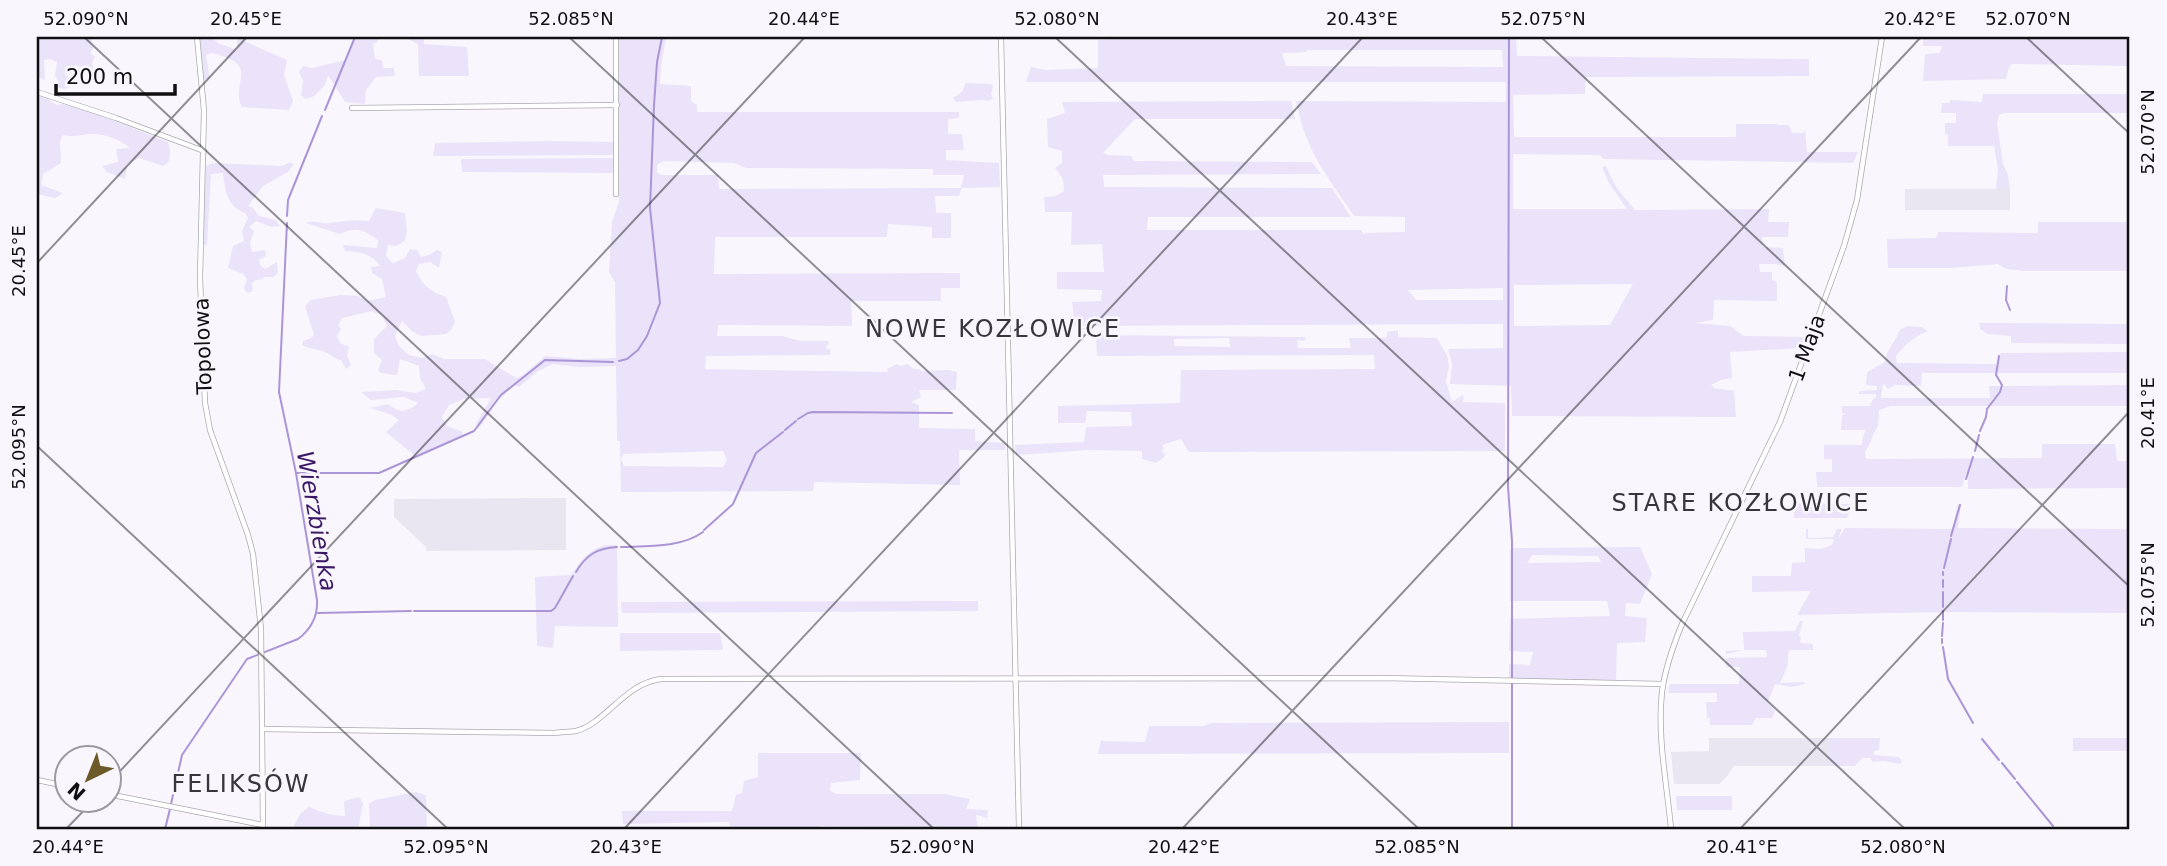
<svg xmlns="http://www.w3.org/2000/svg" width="2167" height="866" viewBox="0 0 2167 866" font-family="'DejaVu Sans',sans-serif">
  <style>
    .built { fill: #e9e6f2 }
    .green { fill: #eae3fa; fill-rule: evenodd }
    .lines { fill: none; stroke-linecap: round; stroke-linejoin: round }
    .stream { stroke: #ab95d7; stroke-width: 2 }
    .minor-casing { stroke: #aba9af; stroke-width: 6 }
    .minor { stroke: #fff; stroke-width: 4.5 }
    .ticks { fill: none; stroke: #100f11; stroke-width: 2; stroke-opacity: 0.45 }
    .labels { text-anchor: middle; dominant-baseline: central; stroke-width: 5; stroke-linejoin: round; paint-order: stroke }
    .street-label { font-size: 21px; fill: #100f11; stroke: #f9f7fd }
    .water-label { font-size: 23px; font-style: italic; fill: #3b1865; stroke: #f9f7fd }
    .quarter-label { font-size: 24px; letter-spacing: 2px; fill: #37363a; stroke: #f9f7fd }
    .neatline { fill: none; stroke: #100f11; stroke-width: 2.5 }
    .ticks-label { font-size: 18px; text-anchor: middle; fill: #100f11 }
  </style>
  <rect width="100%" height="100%" fill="#f9f7fd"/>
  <!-- built -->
  <g class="built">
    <rect x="1905" y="189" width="105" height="21"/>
    <path d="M566,498v52l-140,1v-4l-32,-30v-18z"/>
    <path d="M1709,738h121v28h-96l-6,9 -9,9h-45l-3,-32 38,-1z"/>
  </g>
  <!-- green -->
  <g class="green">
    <path d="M37,37h40l7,2 1,-2h6l2,11 -3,5 5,4 -3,5 2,11 -18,-8 -10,3 -1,6 5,5v8l-7,2 -7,-2 3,-5 -4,-6 2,-14 -7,-3 -6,1 1,20 -8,-3 2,-17z"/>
    <path d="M195,37h16l7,6 19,7v-13h7v4l43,19 -3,15 9,26 -4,9 -47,-3c-13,-24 21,-43 -31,-54l-5,2 4,24 -12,1z"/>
    <path d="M356,37h21l1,5 -5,1 2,16 7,1 1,8h11l1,8 -19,1 -10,13 -1,14 -20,-2 -17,-27 -3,10 -11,11 -8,3 -5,-4 2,-14 -4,-9 4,-6 8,2 35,-8z"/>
    <path d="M404,37h20v7l43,3 2,29h-50l-1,-32z"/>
    <path d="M618,37h48l-5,30 -1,17 31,2v15l6,4v7h262v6l-11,1v15h14l2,16h-18v10l53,3 1,24 -38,1 -3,8h-24l1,17h15v25h-19v-11l-44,-3 -1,13h-172l-1,37 246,-1v15h-19v13h-90l1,25 -134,-1 -1,11h65l19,5h27l1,3 -4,3 5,3v5l-124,1 -1,13 183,3 -1,-3 10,-5 3,2 7,-2 7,5h6l1,2 28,-1 8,2 -1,18h-37l2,7 -10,5 8,3v23l56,1v12l30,2v7h-46l1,35 -146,-3 -1,9 -192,1 -1,-51h-3l-1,-75 -37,1 -26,-3 -15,7 -19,16 -4,-2 -19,17 -16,25 -4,1 1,-6 14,-24 -27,1 -15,6 -7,12 5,9 16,6 -2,5 -46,19 -29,-24 13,-12 -7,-5 -22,-7 18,-4c11,9 19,9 30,-1l-14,-6 -33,3 -10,-8 35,-2 20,3 10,-4 -6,-11 -1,-12 -19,-7 -3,16 -16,-2 -3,-3 4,-10 -8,-7v-14l13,-13 -5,-10 -10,-5 -30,7 -4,7 3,4 -4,7 3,7 9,4 -2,9 4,9 -5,4 -5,-9c-7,-1 -10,-6 -16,-8 -8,-3 -15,-3 -23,-7l1,-4 8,-3 3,-3 -9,-29 6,-6 29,-5 18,1 9,5 19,-4 -4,-18 -10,-6 -1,-6 9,-1c-9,-13 -20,-14 -35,-15l-2,-6 34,3 1,-8c-14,-10 -22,-14 -38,-6l-34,-11c8,-3 14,1 22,0 14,-1 26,-4 41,-2l7,-13 29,5 2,18 -2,9 -8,6 -9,-1 -2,11 7,7 12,-5 5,-9 7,1 4,7 8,-2 8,-5 5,2 -3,16 -9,-6 -11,2 -3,7c7,15 15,21 30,26l9,25 -4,8 -5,4 -25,2 -8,-4 -11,-11 -7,14 3,10 11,10 13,3 10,-4 13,5h40l31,19 6,-2 23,-20 36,3 35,-1 -1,-76 -6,-10 3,-50 7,-20zM663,161l71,2 12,5 187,1v6h31l-3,13 -242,1 -1,-14h-57l-4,-3v-7zM723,451l4,9 -4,7 -99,-1 -3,-7 2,-5z"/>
    <path d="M1153,37h363l1,19 292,3v17l-223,1 -1,17 -72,1 1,42h222v-13h41l1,1h11l3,8h11l2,-3 2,22h51l-5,11 -250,-4 -3,-4 -87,-1v55h114l-18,-26 -7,-16 4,-1 10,21 19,23 134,-1 -1,13h21l-1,15h-26l1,10 20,1 2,18 -10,-2h-16l1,8h12v8l5,2v19l-63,-1 -1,20 -17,3 34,3 14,10 61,1 -5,11 -70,4 2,26 -11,2 -10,5 3,3 20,3 2,26 -224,-1 -1,-30 -61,-2 2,-20 -4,-15 55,-1v-24l-428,2 -3,-24 29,-1 1,-11 -45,-1v-17h47l-2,-28 -31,1 1,-33h-27l-1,-15 12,-1 8,-5 -1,-12 -8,-11 7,-5v-12l-14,-4 -1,-28 18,-6 -3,-11 229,-1 4,18h-160l-32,34 6,2 23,1 1,5 179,1 9,12 -218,1 1,12 228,1 19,29h-203l-1,13h214l3,5 1,-2 40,-1v-15l-51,-1c-28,-42 -48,-64 -58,-115l210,1v-20h-480l5,-15 14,3 53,-2v-28zM1308,50h194l1,17 -217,-1 -4,-13 23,-1zM1633,284l-23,41 -96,1v-41zM1503,288v12h-87l-8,-10z"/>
    <path d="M1923,37h207v29l-118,-2 -3,3 -3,12 -83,2 2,-27 15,-1 2,-7h-19z"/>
    <path d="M966,83l25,1 2,3 -2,6 2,6 -5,2 -6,-1 -26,2 -3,-4 9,-6z"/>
    <path d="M37,92l9,3 5,7 6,3 6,-1 21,5 84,33 2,9 -1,11 -6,4 -24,-8 -12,7 -2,14 -18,-7 -5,-6 16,-4 -2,-13 14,-1c-9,-8 -25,-14 -37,-14 -11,0 -19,4 -30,1l-3,7 1,21 -18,11 -2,11 22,8 -8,5 -18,-4z"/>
    <path d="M1983,94h147v19h-127l-4,2 -2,8 6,41 5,11 2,14h-14l2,-20 -4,-23h-46v-11l-3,-1v-11h11v-10h-15l1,-10h8v-3l32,2z"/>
    <path d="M550,141l65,1 -1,13 -181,1 2,-13z"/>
    <path d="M615,158v15l-153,-1 -1,-12 2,-1z"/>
    <path d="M290,162l4,2 -6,8 -25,14 -15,20 4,1 7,9 17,4 4,6 -9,1 -15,-6 -7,6 5,4 -4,12 2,9 13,-2 1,6 -7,4 1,5 5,4 12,-7 1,11 -5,4h-9l-1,2 -7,1 -4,3 1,8 -6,2 -3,-5 3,-9 -4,-5 -15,-6 5,-22 11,-5 -2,-10 6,-13 -3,-5c-18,-6 -20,-23 -22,-40l-12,1 -4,72 -5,-3 4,-77 7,-3 69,3z"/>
    <path d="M2038,222h92v49h-106l-18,-2 -8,-5 -46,4h-64l-1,-29 49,-1 2,-6 100,1z"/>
    <path d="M1979,323l151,1v20l-119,-1v-7l-23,-2 -8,-5z"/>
    <path d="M1907,326l14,1 7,4c-15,6 -22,13 -32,25l1,7 100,1 4,-11 129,-1v21h-208l-1,13 -26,-1 -7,4 -5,-6 -2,15h109l-1,-12 141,-1v21h-240l-11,4 -1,16c-6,8 -6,17 -13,25l1,8 176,-1v-14h73l2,17h13v27l-162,1v-15l-2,-1 -4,14h-145l-1,-15h16v-13h-8v-14h38l1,-9 3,-6h-25l1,-15h3l-1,-2 -2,1v-8h28l3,-7 3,-2v-3h-17v-3l18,-1v-4l-11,-1 1,-13 18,-10c1,-12 11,-21 15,-32z"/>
    <path d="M1388,331h10v6l39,1 10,17 2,11 -3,16 6,20 11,-7 1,4 -2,3 43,1v48l-316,1 -8,-13 -19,6 2,4 -3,3 5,1 -3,5 -7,5 -14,-4v-8l-53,-1 -73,5 -1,-10 69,-3 2,-15 46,-1 -1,-14 -44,-1 -2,12h-27v-17l122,-3 1,-33 194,-1 -1,-14 -277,1 -1,-21 209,2v4l-8,-1 1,8h53l-2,-10h37zM1229,338l1,9 -56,-1v-7z"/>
    <path d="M1794,503l58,1 -5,14h-53z"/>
    <path d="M1958,504h3l-3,24 172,1v84l-183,-1 -150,3 14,-24 -59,1v-16h39l1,-13 13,-1v-14l16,1 11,-4 2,-6h-28v-10h2v9l25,-1 4,-8h5l-4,10 7,-11 107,1z"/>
    <path d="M606,545h11l1,82 -63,-1 -2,22 -16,-2 -2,-69 36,-2c10,-14 17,-25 35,-30z"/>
    <path d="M1640,547l12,27 -12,30 -14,-1 -1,13 22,2 -2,24 -28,1 -1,38 -107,-3v-14l21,1 3,-13 -24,-1 1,-32 100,-3 -3,-15h-97v-51l3,-2zM1532,555l66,1 3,6 -74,1z"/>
    <path d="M978,601v10l-356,2 -1,-11z"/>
    <path d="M1800,621h3l-4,15 2,1 -1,6 13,1v6h-24l-2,17 -7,16 24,-1 1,2 -14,3 -16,-3 -7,18 7,9 -3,7h-16l-4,7h-42v-7h-3l-1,-16h11v-9h-49l2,-9h69l1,-17h-14v-9l41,-1 -1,-7h-22l-18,4v-3l18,-1 -1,-18 52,-1z"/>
    <path d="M620,633h100l3,17 -103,1z"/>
    <path d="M1509,722v31l-411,1 3,-13 44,1 4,-16h54l8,-3z"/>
    <path d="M1830,738h50l-1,12 -5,1v4l25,2 3,5 -2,2 -16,-3 -11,1 -3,-4h-8l-7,8h-25z"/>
    <rect x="2073" y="738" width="57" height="13"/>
    <path d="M758,753h103l-1,27 -29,3 -1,8 7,3h107l26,5 -4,10 22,1 -1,8 -11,-3 2,14h-23v-2l-136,-1 -1,3h-87l-2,-7 -106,2 -1,-13h110l4,-16 6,-2 2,-12 14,-4z"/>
    <path d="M416,792l10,3 1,34h-57l-1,-25 6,-4z"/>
    <path d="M1676,796h56v14h-55z"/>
    <path d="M359,797l4,6 -5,26h-66l9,-16 8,-6c12,5 23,9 36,9l-1,-15z"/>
  </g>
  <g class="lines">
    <!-- stream -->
    <g class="stream">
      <path d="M1509,37l-1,450 4,54v288"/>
      <path d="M325,110l30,-73"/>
      <path d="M287,216l1,-16 34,-84"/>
      <path d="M2007,286l-1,14 4,10"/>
      <path d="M619,361l8,-2 11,-9 9,-14 13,-33 -10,-95 4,-103 3,-43 5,-25"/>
      <path d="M798,419l10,-6 5,-1 139,1"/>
      <path d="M785,430l11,-9"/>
      <path d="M1980,431l6,-14 1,-8 13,-17 2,-7 -6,-10 3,-19"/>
      <path d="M1975,451l4,-16"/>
      <path d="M296,473h83l95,-42 27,-36 44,-35 68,2"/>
      <path d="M1966,479l7,-22"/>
      <path d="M704,530l29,-26 23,-51 27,-21"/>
      <path d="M1951,536l9,-31"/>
      <path d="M621,547c26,-1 60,1 82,-15"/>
      <path d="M1944,568l7,-29"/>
      <path d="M576,572c10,-17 21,-24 41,-25"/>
      <path d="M1943,572v3"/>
      <path d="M1943,587v-7"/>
      <path d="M1943,592v15"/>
      <path d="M414,611h137l4,-3 18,-32"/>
      <path d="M318,613l93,-2"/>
      <path d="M1943,620v-9"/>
      <path d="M1942,636l1,-13"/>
      <path d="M1942,643v-4"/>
      <path d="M1943,647l5,32 25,44"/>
      <path d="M1982,739l17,21"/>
      <path d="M2002,763l13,16"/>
      <path d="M2017,782l36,44"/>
      <path d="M171,804l11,-49 65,-96 51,-20c13,-10 20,-22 19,-39l-21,-127 -17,-81 8,-169"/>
      <path d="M165,829l5,-20"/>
    </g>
    <!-- minor casing -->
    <g class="minor-casing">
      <g id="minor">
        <path d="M197,37l7,73 -4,168 5,125 5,27 38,105 5,19 8,75 2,200"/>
        <path d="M616,37v157"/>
        <path d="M1001,37l18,792"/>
        <path d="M37,92l79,26 88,33"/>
        <path d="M352,108l265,-3"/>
        <path d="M262,729l292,4c7,-1 15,-1 22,-2 29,-7 49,-48 85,-52l721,-1 281,6"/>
        <path d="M37,780l29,6"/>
        <path d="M108,794l155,31"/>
        <path d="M1671,829c-4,-45 -14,-92 -9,-137 3,-24 11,-46 20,-68l98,-202 64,-176 13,-46 25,-163"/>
      </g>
    </g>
    <!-- minor -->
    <use href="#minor" class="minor"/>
  </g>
  <!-- ticks -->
  <path class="ticks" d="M84,37l850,792M569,37l850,792M1055,37l850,792M1541,37l589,550M2026,37l104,97M37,263l210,-226M37,446l411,383M108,784l697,-747M66,829l28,-29M624,829l739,-792M1182,829l739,-792M1740,829l390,-418"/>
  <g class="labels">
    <!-- street labels -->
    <g class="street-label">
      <text transform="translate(203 346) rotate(-92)">Topolowa</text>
      <text transform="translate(1807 348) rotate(-70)">1 Maja</text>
    </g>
    <!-- water labels -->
    <g class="water-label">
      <text transform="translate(317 521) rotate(80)">Wierzbienka</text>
    </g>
    <!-- quarter labels -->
    <g class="quarter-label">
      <text x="993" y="329">NOWE KOZŁOWICE</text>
      <text x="1741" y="503">STARE KOZŁOWICE</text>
      <text x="241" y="784">FELIKSÓW</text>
    </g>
  </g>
  <!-- border -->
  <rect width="2167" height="866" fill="none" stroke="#f9f7fd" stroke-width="77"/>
  <!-- north arrow -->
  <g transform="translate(88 779) rotate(223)"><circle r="33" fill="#f9f7fd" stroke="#9c9a9f" stroke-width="2"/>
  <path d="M0-5L12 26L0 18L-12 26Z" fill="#6c5a28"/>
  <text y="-10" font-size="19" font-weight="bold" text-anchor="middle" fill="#100f11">N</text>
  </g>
  <!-- scale -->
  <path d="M56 84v10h119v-10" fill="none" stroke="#100f11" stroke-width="3.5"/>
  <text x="66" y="84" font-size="21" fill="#100f11" stroke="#f9f7fd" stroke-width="5" paint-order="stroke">200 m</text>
  <rect x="38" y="38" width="2090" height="790" class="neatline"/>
  <g class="ticks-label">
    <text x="86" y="25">52.090°N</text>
    <text x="246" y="25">20.45°E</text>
    <text x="571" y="25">52.085°N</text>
    <text x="804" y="25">20.44°E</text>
    <text x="1057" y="25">52.080°N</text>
    <text x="1362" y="25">20.43°E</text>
    <text x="1543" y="25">52.075°N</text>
    <text x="1920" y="25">20.42°E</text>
    <text x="2028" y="25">52.070°N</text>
    <text transform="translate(2148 132) rotate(-90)" y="6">52.070°N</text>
    <text transform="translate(19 261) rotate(-90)" y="6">20.45°E</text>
    <text transform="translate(2148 413) rotate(-90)" y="6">20.41°E</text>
    <text transform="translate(19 447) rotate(-90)" y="6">52.095°N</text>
    <text transform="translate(2148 585) rotate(-90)" y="6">52.075°N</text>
    <text x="68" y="853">20.44°E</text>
    <text x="446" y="853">52.095°N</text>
    <text x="626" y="853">20.43°E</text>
    <text x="932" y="853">52.090°N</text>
    <text x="1184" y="853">20.42°E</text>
    <text x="1417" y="853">52.085°N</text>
    <text x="1742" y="853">20.41°E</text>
    <text x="1903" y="853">52.080°N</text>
  </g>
</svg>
